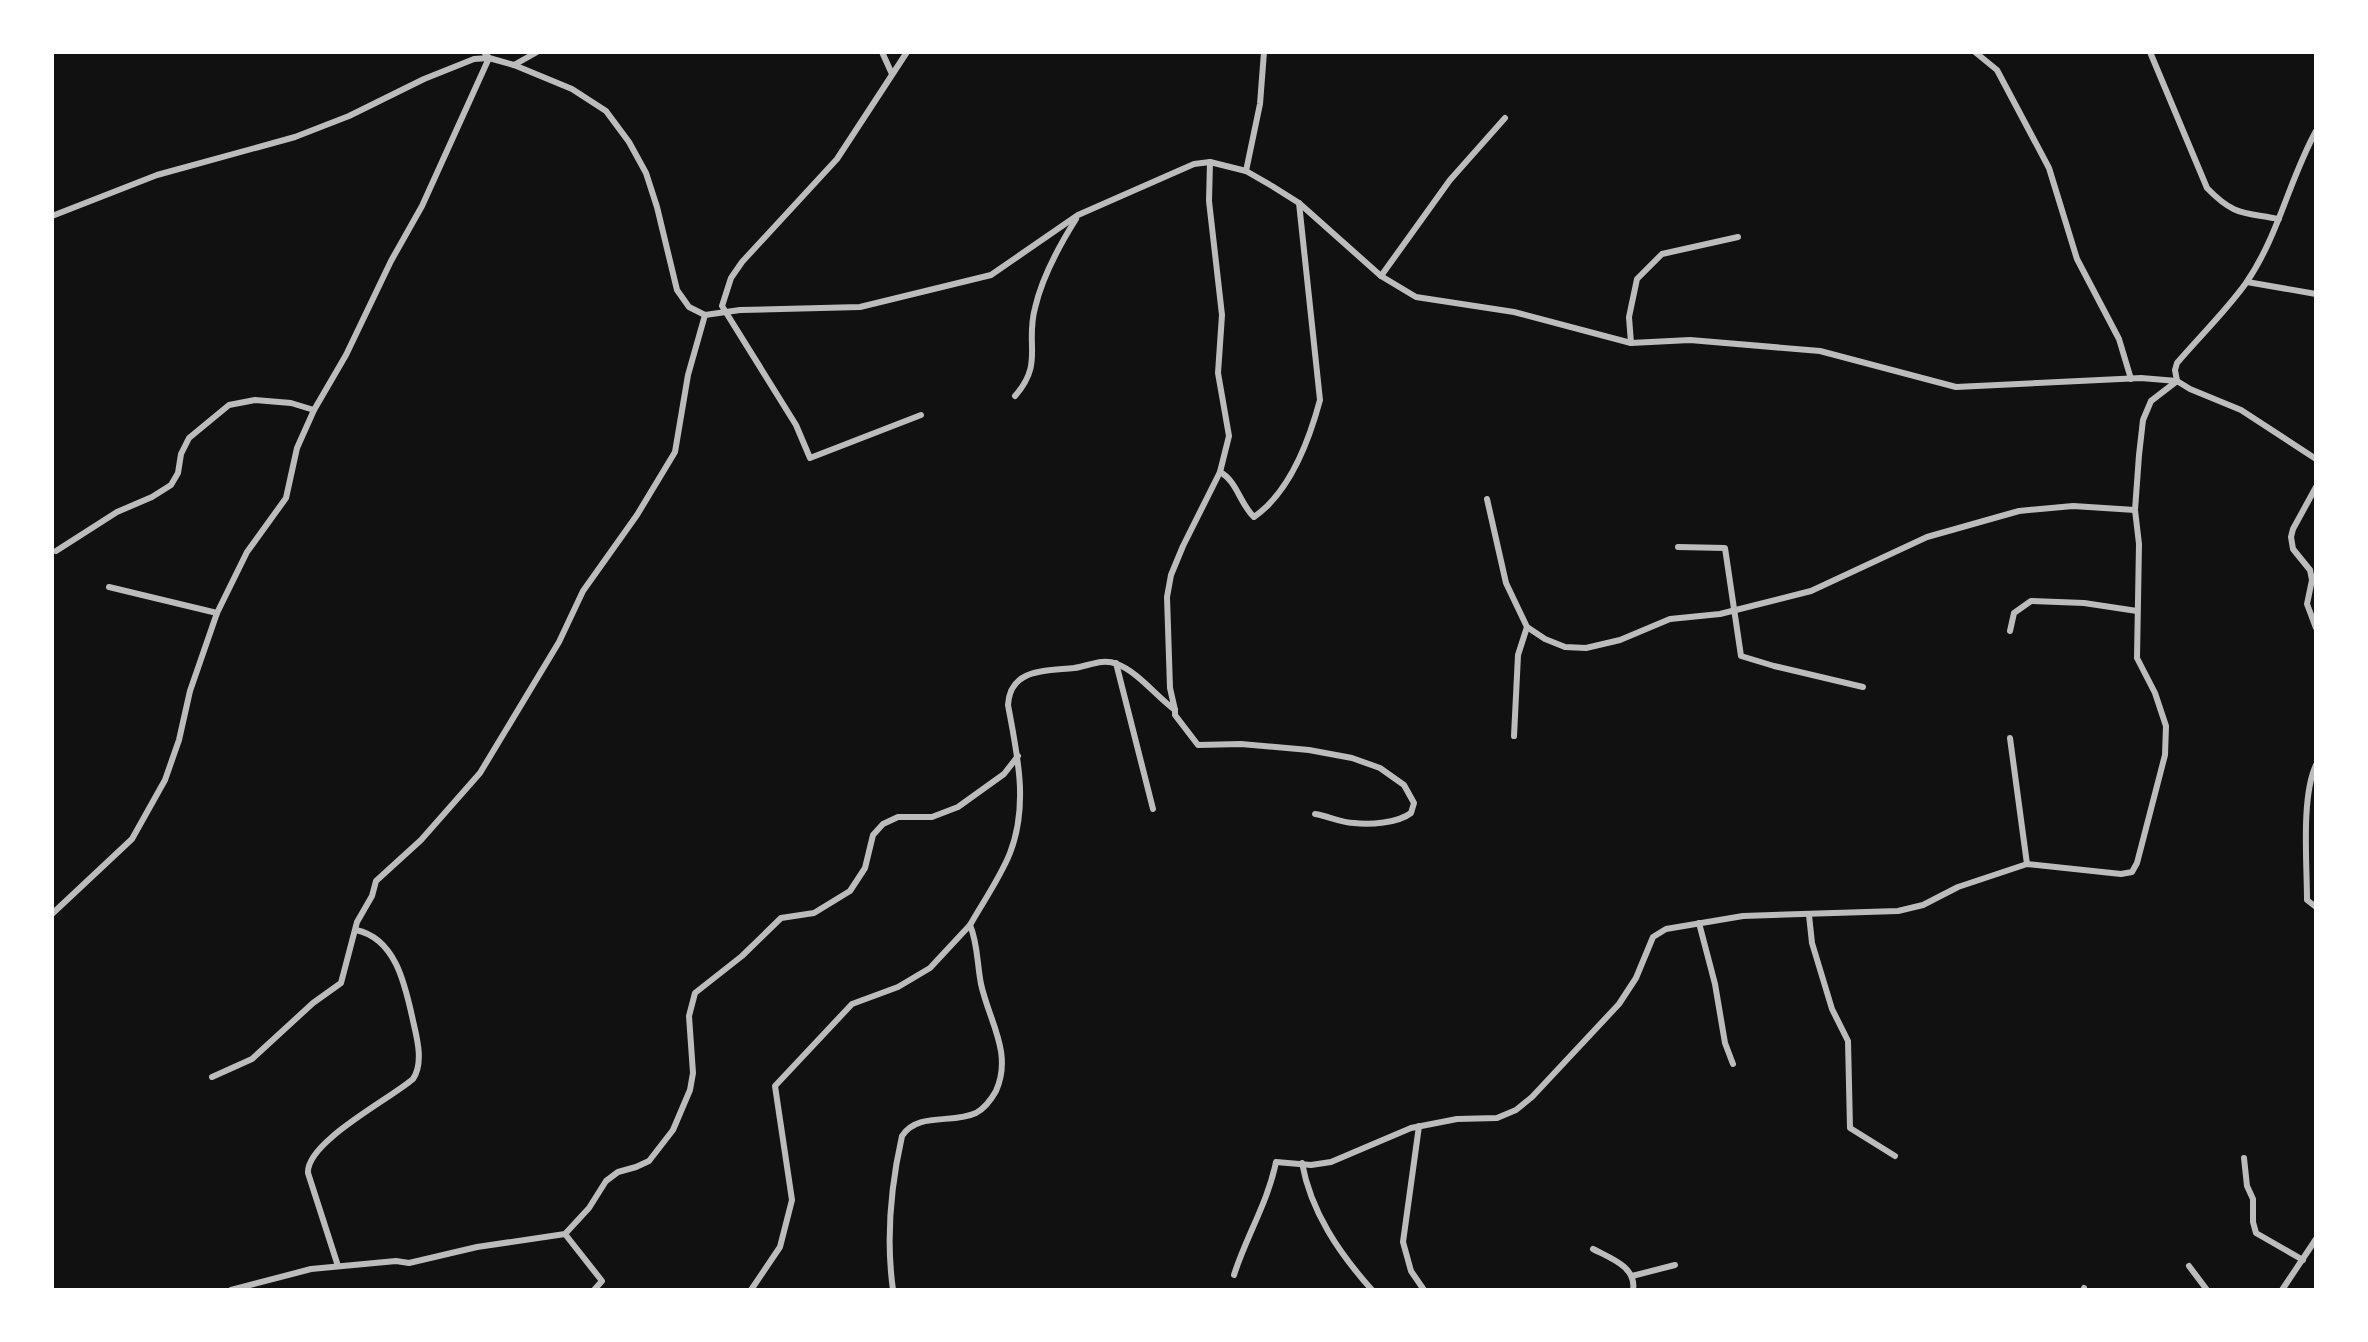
<svg xmlns="http://www.w3.org/2000/svg" width="2368" height="1342" viewBox="0 0 2368 1342" font-family="Karla,sans-serif">
  <style>
    .lines { fill: none; stroke-linecap: round; stroke-linejoin: round }
    .minor { stroke: #bcbcbc; stroke-width: 6 }
  </style>
  <rect width="100%" height="100%" fill="#111"/>
  <g class="lines">
    <!-- minor -->
    <g class="minor">
      <path d="M882,52l10,22"/>
      <path d="M907,52l-70,107 -95,103 -11,16 -9,28 74,119 14,33 111,-43"/>
      <path d="M1975,52l22,18 52,98 28,91 42,80 12,40"/>
      <path d="M2150,52l57,136c27,28 36,24 72,31"/>
      <path d="M514,65l23,-13"/>
      <path d="M1246,171l14,-67 4,-52"/>
      <path d="M52,216l105,-41 138,-38 54,-21 75,-37 50,-20 15,-1 25,7 58,24 34,22 23,31 17,31 11,34 20,83 12,17 16,8 35,-5 120,-3 131,-32 87,-60 116,-51 16,-2 36,9 26,15 27,17 82,73 35,21 98,15 117,31 59,-3 130,11 136,36 185,-9 36,3 13,8 51,21 75,49"/>
      <path d="M1381,276l69,-96 55,-62"/>
      <path d="M2247,282l69,12"/>
      <path d="M1631,343l-2,-26 8,-38 25,-25 76,-17"/>
      <path d="M2177,381l-2,-11 2,-7c23,-27 49,-52 69,-80 32,-46 43,-103 70,-152"/>
      <path d="M1015,396c29,-33 10,-51 20,-88 7,-31 24,-62 41,-89"/>
      <path d="M1220,472c17,9 20,32 34,45 36,-25 55,-76 66,-117l-21,-197"/>
      <path d="M2316,487l-23,42 -2,8 2,12 17,21 2,10 -5,24 9,24"/>
      <path d="M1487,499l19,84 21,44 18,12 20,8 21,1 34,-8 50,-21 50,-5 91,-23 116,-54 92,-26 54,-5 62,4"/>
      <path d="M1678,547l47,1 16,108 33,10 89,21"/>
      <path d="M56,551l61,-39 35,-15 19,-12 7,-12 3,-19 8,-16 40,-33 26,-5 36,3 23,7"/>
      <path d="M109,587l108,26"/>
      <path d="M2010,631l4,-18 17,-12 53,2 53,8"/>
      <path d="M1116,663l37,146"/>
      <path d="M1175,710v5l23,30 43,-1 68,6 43,8 28,10 24,17 10,18 -3,10c-13,10 -41,12 -57,10 -12,0 -26,-7 -39,-9"/>
      <path d="M1514,736l4,-81 9,-28"/>
      <path d="M2010,738l17,126"/>
      <path d="M2316,765c-15,32 -9,98 -9,135l9,7"/>
      <path d="M52,914l80,-75 33,-59 14,-40 11,-49 27,-78 30,-61 39,-54 11,-50 17,-38 32,-55 45,-94 31,-55 67,-148 -5,-6"/>
      <path d="M1809,915l3,28 20,66 16,32 2,87 45,28"/>
      <path d="M1699,923l16,61 10,59 8,21"/>
      <path d="M212,1077l40,-18 61,-56 28,-20 16,-61 15,-26 4,-15 45,-41 59,-67 79,-131 24,-51 54,-76 38,-63 13,-77 17,-60"/>
      <path d="M1419,1126l-16,116 8,29 13,19"/>
      <path d="M2244,1158l3,28 6,13v23l3,11 47,27"/>
      <path d="M1302,1163c9,49 37,90 70,127"/>
      <path d="M565,1234l37,47 -8,9"/>
      <path d="M1593,1249c17,9 44,18 40,41"/>
      <path d="M338,1266l-30,-93c-2,-31 82,-74 105,-94 10,-15 5,-37 1,-54 -8,-35 -16,-86 -58,-95"/>
      <path d="M2189,1266l18,24"/>
      <path d="M1234,1275c12,-38 34,-73 42,-113l35,3 20,-3 80,-34 46,-9 40,-1 19,-8 16,-13 87,-93 17,-26 17,-41 13,-8 77,-13 155,-5 25,-6 35,-18 69,-23 94,10 11,-2 5,-9 28,-108 1,-29 -11,-33 -18,-35 2,-114 -4,-34 4,-55 4,-35 8,-19 26,-20"/>
      <path d="M1632,1276l43,-11"/>
      <path d="M231,1290l80,-21 85,-8 13,2 68,-16 88,-13 24,-26 17,-27 12,-9 18,-5 13,-6 24,-31 17,-40 3,-17 -4,-57 6,-23 47,-37 39,-38 33,-5 36,-22 15,-23 8,-33 10,-11 15,-7h34l26,-10 46,-33 14,-18"/>
      <path d="M751,1290l29,-43 12,-47 -17,-114 77,-82 46,-17 32,-19 40,-43"/>
      <path d="M893,1290c-7,-50 -2,-105 9,-154 15,-24 51,-12 74,-23 9,-5 15,-13 20,-22 17,-38 -7,-70 -15,-107 -4,-20 -3,-40 -11,-59 13,-23 30,-47 40,-72 19,-49 7,-99 -2,-148 2,-37 38,-34 66,-37 15,-2 28,-10 43,-4 21,8 39,32 58,46l-5,-22 -3,-91 4,-22 12,-29 37,-74 9,-36 -11,-63 4,-58 -13,-114 1,-39"/>
      <path d="M2083,1290l1,-2"/>
      <path d="M2282,1290l34,-51"/>
    </g>
  </g>
  <!-- border -->
  <rect width="2368" height="1342" fill="none" stroke="#ffffff" stroke-width="108"/>
</svg>
